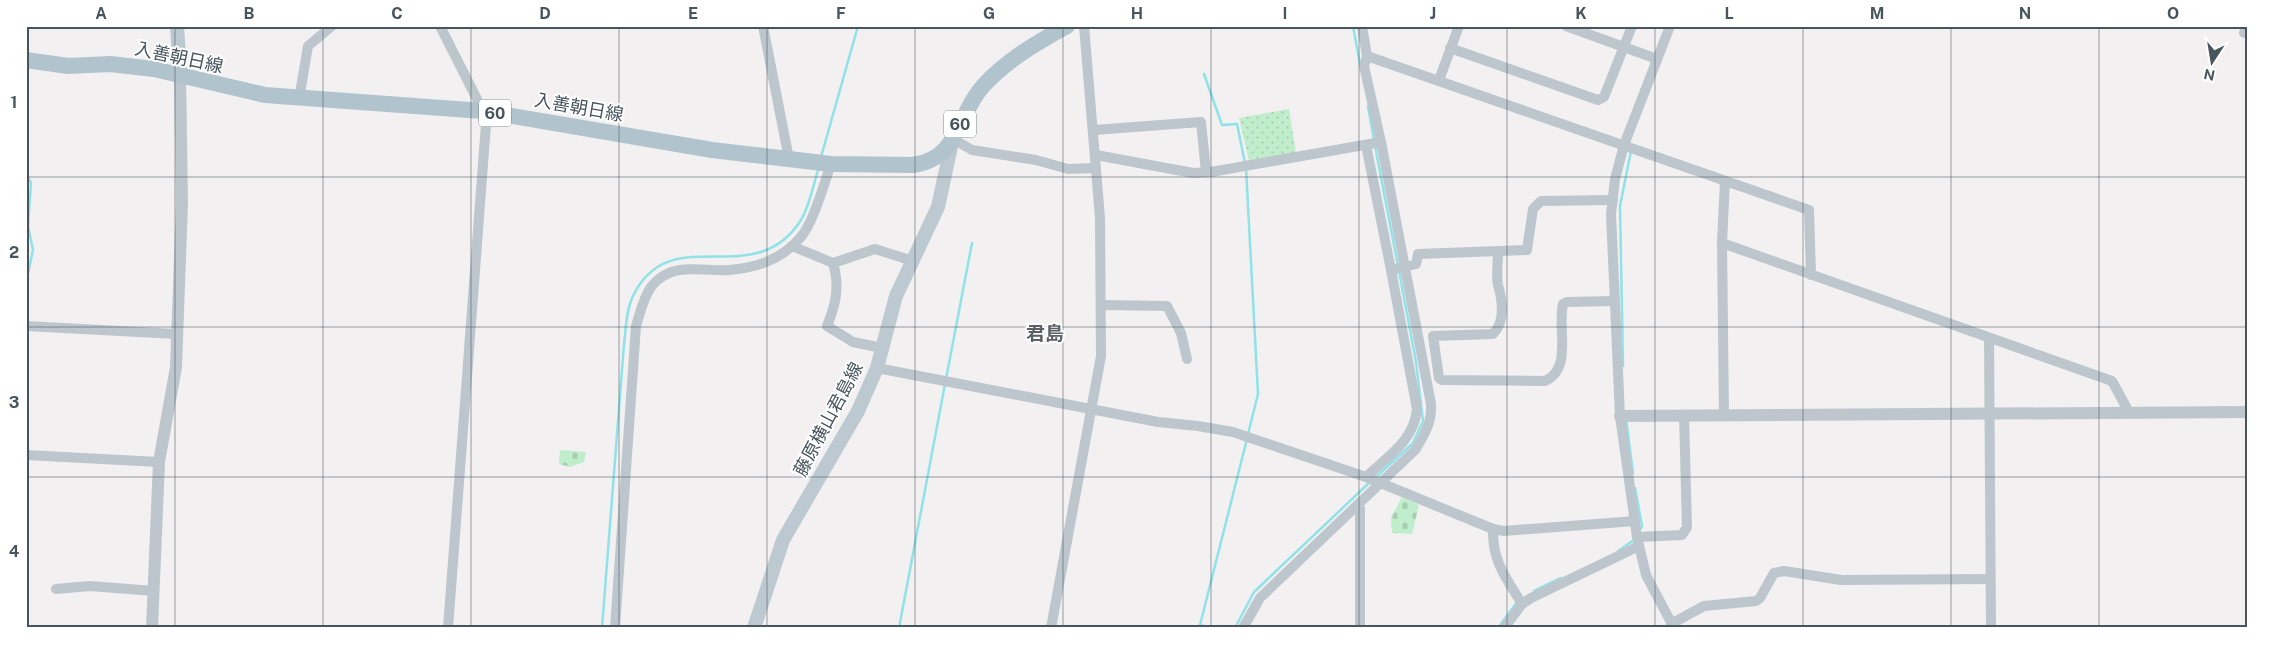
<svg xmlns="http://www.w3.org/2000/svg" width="2274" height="654" viewBox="0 0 2274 654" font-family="'Public Sans','Noto Sans JP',sans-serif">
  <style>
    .cemetery { fill: url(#cemetery-stones) }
    .garden { fill: url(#garden-dots) }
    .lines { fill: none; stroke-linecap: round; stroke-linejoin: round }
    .stream { stroke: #90e2e8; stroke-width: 2.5 }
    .minor { stroke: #bcc6cc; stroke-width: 10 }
    .tertiary { stroke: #bcc6cc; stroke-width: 12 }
    .secondary { stroke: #bcc9d0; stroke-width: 14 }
    .primary { stroke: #b1c3cd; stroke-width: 16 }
    .grid { fill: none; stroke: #48555c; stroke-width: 1; stroke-opacity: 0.55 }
    .labels { text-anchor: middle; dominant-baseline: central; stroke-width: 4; stroke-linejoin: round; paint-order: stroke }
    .shield { fill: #fff; stroke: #7f888d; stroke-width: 1 }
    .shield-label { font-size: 16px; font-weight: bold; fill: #48555c }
    .street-label { font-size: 18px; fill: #48555c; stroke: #fff }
    .neighbourhood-label { font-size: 19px; font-weight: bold; fill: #5c6164; stroke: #fff }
    .neatline { fill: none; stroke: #48555c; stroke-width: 2 }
    .grid-label { font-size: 16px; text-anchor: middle; font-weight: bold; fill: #48555c }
  </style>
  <defs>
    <pattern id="cemetery-stones" width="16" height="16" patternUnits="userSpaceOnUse" patternTransform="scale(1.25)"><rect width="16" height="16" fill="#c0edcb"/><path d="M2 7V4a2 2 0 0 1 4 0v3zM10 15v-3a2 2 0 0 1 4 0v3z" fill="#a6cdb1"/></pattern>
    <pattern id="garden-dots" width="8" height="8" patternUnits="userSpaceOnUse" patternTransform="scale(1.25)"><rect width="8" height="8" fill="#c0edcb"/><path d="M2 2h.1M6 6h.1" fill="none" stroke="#a6cdb1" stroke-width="1.8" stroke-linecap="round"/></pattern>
  </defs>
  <rect width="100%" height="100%" fill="#f2f0f0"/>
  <!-- cemetery -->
  <g class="cemetery">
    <path d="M560,450l26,2 -2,10 -14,5 -11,-3z"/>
    <path d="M1402,497l17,8 -7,29 -20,-1 -1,-15z"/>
  </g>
  <!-- garden -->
  <path class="garden" d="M1289,109l7,44 -47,8 -10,-43z"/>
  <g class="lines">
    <!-- stream -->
    <g class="stream">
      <path d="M1353,26l7,38"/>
      <path d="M1204,74l18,51 15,-1 8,39"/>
      <path d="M1368,106l6,34"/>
      <path d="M1375,146l23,120"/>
      <path d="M821,157l37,-131"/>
      <path d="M1246,168l12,226 -10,40"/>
      <path d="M26,173l5,10 -3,43 5,24 -7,33"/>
      <path d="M1623,366l-3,-160 11,-55"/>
      <path d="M946,379l26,-136"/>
      <path d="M1626,419l7,54"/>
      <path d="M1376,477l37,-34 10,-22 -7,-59 -17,-91"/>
      <path d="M1635,488l7,38 -3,5"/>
      <path d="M1618,551l16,-11"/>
      <path d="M1534,591l27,-13"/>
      <path d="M602,628l22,-284c2,-15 2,-34 9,-48 38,-78 121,-2 168,-76 9,-15 12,-34 17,-50"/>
      <path d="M899,628l46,-244"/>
      <path d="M1211,628l-11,-3 47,-186"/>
      <path d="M1235,628l19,-36 116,-110"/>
      <path d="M1498,628l19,-26"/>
    </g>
    <!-- minor -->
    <g class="minor">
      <path d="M440,26l43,85"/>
      <path d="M763,26l26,133"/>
      <path d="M1566,26l91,33"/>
      <path d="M1670,26l-46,119 -9,34 -4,35 9,202 17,121 9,38 28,53"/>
      <path d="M2247,26l-3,7h4"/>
      <path d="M1450,48l148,52 6,-3 28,-71"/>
      <path d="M1367,56l442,154 2,65"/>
      <path d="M1439,80l20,-54"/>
      <path d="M299,99l9,-53 24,-20"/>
      <path d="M1094,130l107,-8 5,50"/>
      <path d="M953,139l19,11 64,10 32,9 28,-1"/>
      <path d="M1366,145l25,125 25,-6 2,-10 109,-4 6,-41 8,-8 72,-1"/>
      <path d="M1096,155l97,18 18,-1 170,-30"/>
      <path d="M1722,243l390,138 18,33"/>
      <path d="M792,246l41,17 42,-14 38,12"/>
      <path d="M1498,252c0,10 -2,23 0,33 4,14 8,36 -5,49l-60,2 6,42 3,2 103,1c28,-13 12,-52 18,-77l4,-2 46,-1"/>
      <path d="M833,263c7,23 3,41 -6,63l26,16 29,6"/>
      <path d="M1101,305l66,1 14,27 6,26"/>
      <path d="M26,326l150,8"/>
      <path d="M1989,338l2,290"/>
      <path d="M877,368l281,54 40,4 35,6 133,45 127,52 11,2 131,-10"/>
      <path d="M1724,415l-2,-172 3,-62"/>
      <path d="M26,455l133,7"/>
      <path d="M1366,477c22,-21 48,-36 51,-68l-26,-139"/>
      <path d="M1358,505l2,4v119"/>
      <path d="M1493,529c-1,32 13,49 29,75"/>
      <path d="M1637,537l45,-2 5,-8 -3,-112"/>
      <path d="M56,589l34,-3 64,5"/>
      <path d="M1671,624l33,-18 52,-5 4,-3 14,-25 10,-2 57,9 149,-1"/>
      <path d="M448,628l39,-517"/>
      <path d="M615,628l21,-302c4,-12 7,-28 15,-39 21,-27 51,-15 78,-17 28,-2 53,-11 71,-32 13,-14 24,-54 31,-74"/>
      <path d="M1051,628l50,-272 -1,-138 -16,-192"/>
      <path d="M1243,628l17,-30 155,-148c10,-16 17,-28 16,-46l-50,-262 -17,-76 3,-10 -5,-30"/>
      <path d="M1504,628l18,-24 9,-6 108,-52"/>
    </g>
    <!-- tertiary -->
    <g class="tertiary">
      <path d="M1620,416l628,-4"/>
      <path d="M152,628l7,-166 17,-95 6,-164 -2,-129"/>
    </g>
    <!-- secondary -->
    <g class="secondary">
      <path d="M177,26l3,48"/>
      <path d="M754,628l29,-88 75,-129 19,-43 19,-72 42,-89 14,-65"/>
    </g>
    <!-- primary -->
    <path class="primary" d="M26,60l42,6 42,-2 44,5 111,26 218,16 229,39 119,14 82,1c47,-7 43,-49 70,-79 24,-26 53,-43 84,-60"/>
  </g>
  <!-- grid -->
  <path class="grid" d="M175,26v602M323,26v602M471,26v602M619,26v602M767,26v602M915,26v602M1063,26v602M1211,26v602M1359,26v602M1507,26v602M1655,26v602M1803,26v602M1951,26v602M2099,26v602M26,177h2222M26,327h2222M26,477h2222"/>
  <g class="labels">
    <!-- shield labels -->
    <g class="shield">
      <rect x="479" y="99.5" width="32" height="27" rx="4"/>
      <rect x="944" y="110.5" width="32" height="27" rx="4"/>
    </g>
    <g class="shield-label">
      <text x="495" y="113">60</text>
      <text x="960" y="124">60</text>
    </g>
    <!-- street labels -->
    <g class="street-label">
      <text transform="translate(179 57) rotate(12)">入善朝日線</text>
      <text transform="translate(579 107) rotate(10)">入善朝日線</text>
      <text transform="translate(828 419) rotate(-62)">藤原横山君島線</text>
    </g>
    <!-- neighbourhood labels -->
    <g class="neighbourhood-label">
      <text x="1045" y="333">君島</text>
    </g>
  </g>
  <!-- border -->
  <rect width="2274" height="654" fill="none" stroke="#ffffff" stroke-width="55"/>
  <!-- north arrow -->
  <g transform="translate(2212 62) rotate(192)" stroke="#ffffff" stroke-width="4" paint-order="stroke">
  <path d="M0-4L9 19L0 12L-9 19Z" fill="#48555c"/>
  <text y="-8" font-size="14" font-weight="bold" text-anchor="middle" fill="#48555c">N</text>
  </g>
  <rect x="28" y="28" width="2218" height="598" class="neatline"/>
  <g class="grid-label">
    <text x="101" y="19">A</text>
    <text x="249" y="19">B</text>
    <text x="397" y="19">C</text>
    <text x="545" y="19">D</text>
    <text x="693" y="19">E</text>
    <text x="841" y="19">F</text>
    <text x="989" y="19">G</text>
    <text x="1137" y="19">H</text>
    <text x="1285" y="19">I</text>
    <text x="1433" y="19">J</text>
    <text x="1581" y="19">K</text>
    <text x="1729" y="19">L</text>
    <text x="1877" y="19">M</text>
    <text x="2025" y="19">N</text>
    <text x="2173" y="19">O</text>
    <text x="14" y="108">1</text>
    <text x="14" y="258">2</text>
    <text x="14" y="408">3</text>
    <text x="14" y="557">4</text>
  </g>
</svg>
